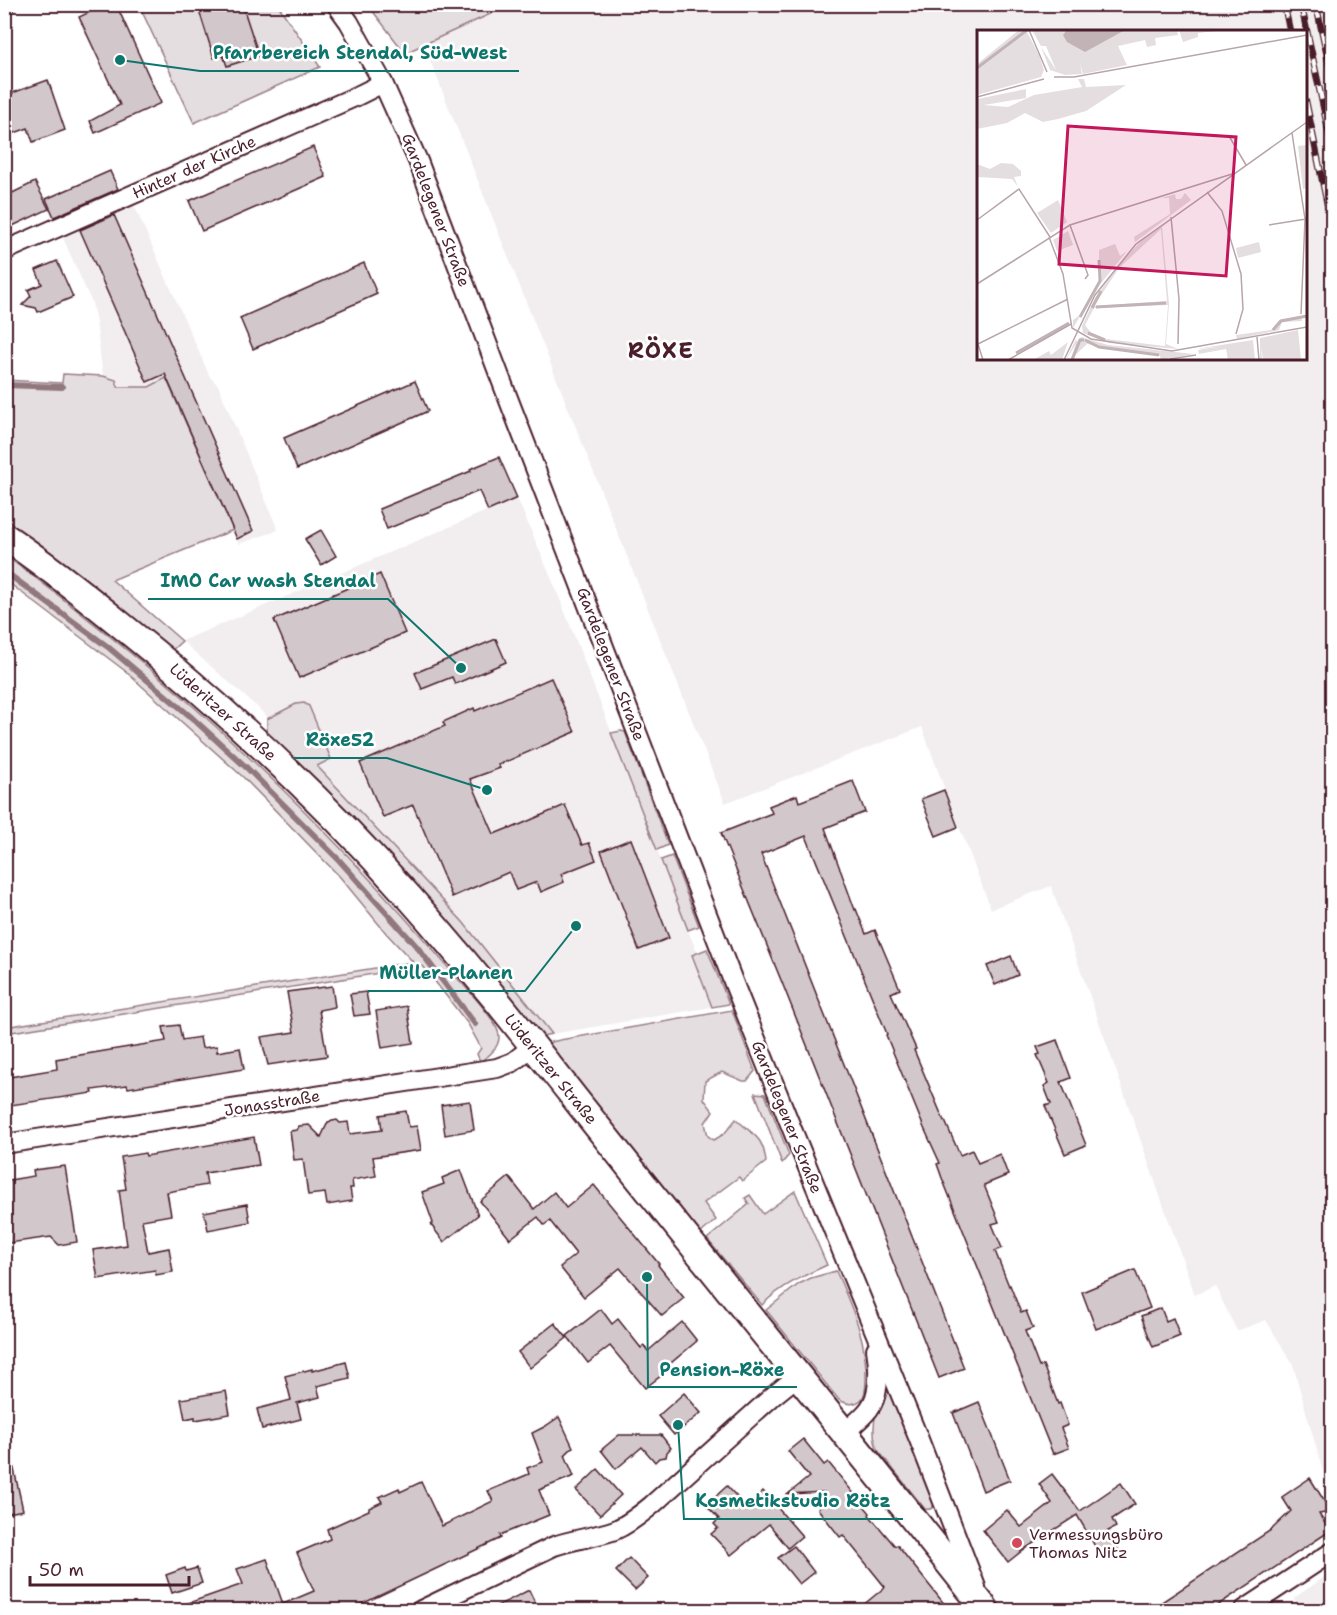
<svg xmlns="http://www.w3.org/2000/svg" width="1337" height="1615" viewBox="0 0 1337 1615" font-family="'Shantell Sans',sans-serif">
  <style>
    .built { fill: #f2eeef; fill-rule: evenodd }
    .green { fill: #e5dee0; stroke: #987e86; stroke-width: 1.5 }
    .lines { fill: none; stroke-linecap: round; stroke-linejoin: round }
    .stream { stroke: #91787e; stroke-width: 6 }
    .building { fill: #d2c7cb; stroke: #4a1f2b; stroke-width: 1.5 }
    .street-casing { stroke: #4a1f2b; stroke-width: 22 }
    .secondary-casing { stroke: #4a1f2b; stroke-width: 30 }
    .street { stroke: #fff; stroke-width: 18 }
    .secondary { stroke: #fff; stroke-width: 26 }
    .rail-casing { stroke: #4a1f2b; stroke-width: 7 }
    .rail { stroke: #fff; stroke-width: 4.5; stroke-dasharray: 14; stroke-linecap: butt }
    .poi-dot { fill: #d1495b; stroke: #fff; stroke-width: 2 }
    .labels { text-anchor: middle; dominant-baseline: central; stroke-width: 5; stroke-linejoin: round; paint-order: stroke }
    .street-label { font-size: 16px; fill: #4a1f2b; stroke: #fff }
    .poi-label { font-size: 16px; fill: #4a1f2b; stroke: #fff; text-anchor: start }
    .district-label { font-size: 22px; font-weight: bold; letter-spacing: 1.5px; fill: #4a1f2b; stroke: #fff }
    .inset-river { fill: none; stroke: #c1b3b6; stroke-width: 3 }
    .inset-road { fill: none; stroke: #b7a5aa; stroke-width: 1.5 }
    .view { fill: #c2185b; fill-opacity: 0.15; stroke: #c2185b; stroke-width: 3 }
    .inset-edge { fill: none; stroke: #4a1f2b; stroke-width: 3 }
    .leader { fill: none; stroke: #0f766e; stroke-width: 2 }
    .callout-dot { fill: #0f766e; stroke: #fff; stroke-width: 2 }
    .callout-label { font-size: 18px; text-anchor: middle; font-weight: bold; fill: #0f766e; stroke: #fff; stroke-width: 5; stroke-linejoin: round; paint-order: stroke }
  </style>
  <rect width="100%" height="100%" fill="#fff"/>
  <filter id="ink" filterUnits="userSpaceOnUse"><feTurbulence type="fractalNoise" baseFrequency=".0167" numOctaves="2"/><feDisplacementMap in="SourceGraphic" scale="12" xChannelSelector="R" yChannelSelector="G"/><feConvolveMatrix kernelMatrix="1 2 1 2 8 2 1 2 1" color-interpolation-filters="sRGB"/></filter>
  <g filter="url(#ink)">
    <!-- built -->
    <g class="built">
      <path d="M510,4l822,1v1499l-39,-139 -27,-45 -29,11 -22,-45 -20,9 -144,-409 -60,23 -46,-119 -23,-63 -197,76 -301,-758zM978,32h328v326h-328z"/>
      <path d="M134,205l76,172 8,8 60,145 -39,14 -73,-166 -17,9h-31l-2,-7 -13,-4 -7,-53 -4,-20 -30,-67z"/>
      <path d="M517,498l41,96 130,336 9,22 -5,3 20,52 -160,27 -89,-112 -147,-157 -60,-59 -74,-65z"/>
      <path d="M1332,1572v38h-33l-5,-12z"/>
    </g>
    <!-- green -->
    <g class="green">
      <path d="M139,5h139l42,62 -126,56z"/>
      <path d="M368,5h142l-105,48z"/>
      <path d="M63,374l40,2 13,4 2,7h31l17,-9 67,152 -121,50 70,61 -11,10 -126,-100 -40,-29 -1,-142 58,3z"/>
      <path d="M5,556c33,22 65,49 97,74 128,101 244,217 350,342 10,12 48,50 47,65 0,10 -10,20 -19,24l-3,-7 4,-6 -13,-24 -45,-58 -418,67v-6l408,-65 -27,-29 -46,-56 -97,-100 -119,-107 -119,-90z"/>
      <path d="M304,703l5,3 22,53 -14,7 146,156 89,112 -10,2 -83,-101 -75,-82 -119,-120 2,-6v-8l29,-15z"/>
      <path d="M621,731l4,1 43,113 -11,5 -46,-117z"/>
      <path d="M672,856l27,70 -11,4 -27,-70z"/>
      <path d="M707,949l22,55 -17,3 -20,-52z"/>
      <path d="M732,1010l23,61 -8,10h-4l-21,-9 -17,9 -1,18 9,12 -8,12 3,13 6,4 10,-6 12,-15c18,17 27,17 30,43l-24,19 -3,-4 -35,26 12,17 -15,13 -154,-190 13,-3z"/>
      <path d="M755,1093l10,1 24,61 -7,8z"/>
      <path d="M795,1191l32,74c-24,11 -46,21 -65,40l-55,-66 42,-35 -4,-6 5,-3 13,19z"/>
      <path d="M836,1271c15,35 31,67 30,107 0,7 0,17 -5,22 -8,6 -14,4 -22,0l-73,-90 33,-26 12,-6z"/>
      <path d="M889,1392l4,3 42,109c-3,5 -5,6 -10,5l-48,-60c-6,-18 -3,-40 8,-56z"/>
    </g>
    <g class="lines">
      <!-- stream -->
      <g class="stream">
        <path d="M4,385l58,2"/>
        <path d="M4,571l104,76 82,69 57,52 92,92 79,88 57,76"/>
      </g>
    </g>
    <!-- building -->
    <g class="building">
      <path d="M107,4h9l45,99 -66,30 -5,-12 30,-16 -41,-88z"/>
      <path d="M197,4h45l17,52 -32,10 -4,-11 -9,3z"/>
      <path d="M48,80l17,50 -32,12 -5,-14 -24,9v-41z"/>
      <path d="M313,147l13,30 -124,54 -13,-30z"/>
      <path d="M110,171l8,18 -64,28 -8,-18z"/>
      <path d="M35,182l14,27 -45,21v-33z"/>
      <path d="M114,215l139,316 -16,8 -72,-165 -18,8 -67,-152z"/>
      <path d="M57,261l16,36 -35,15 -2,-4 -14,-3 9,-9 -3,-6 14,-6 -6,-14z"/>
      <path d="M364,263l13,31 -124,55 -13,-31z"/>
      <path d="M415,381l13,30 -131,58 -13,-31z"/>
      <path d="M499,457l18,41 -29,13 -9,-20 -92,38 -8,-20 92,-38 -1,-2z"/>
      <path d="M321,530l15,26 -15,9 -16,-26z"/>
      <path d="M380,574l25,59 -106,45 -25,-58z"/>
      <path d="M496,639l10,23 -51,22 -3,-7 -30,12 -7,-16z"/>
      <path d="M551,678l24,54 -77,33 2,3 -30,11 24,55 15,-6 1,1 55,-24 17,40 7,-2 7,17 -35,14 3,8 -23,10 -4,-10 -21,8 -7,-18 -57,25 -39,-92 -30,12 -23,-54 85,-37 -2,-4 31,-14 1,3z"/>
      <path d="M853,781l12,31 -40,16 30,82 1,-1 10,25 9,-4 25,59 -9,4 25,56 -2,1 30,71h1l15,34 12,-5 6,13 22,-9 8,21 -24,10 15,37 -7,2 10,24 -7,3 14,35 1,-1 11,28 5,-2 7,17 -8,3 14,36 4,-2 15,39 2,-1 8,22 -7,3 8,20 -16,6 -111,-276 -5,-14 3,-1 -16,-35 -38,-93 1,-1 -81,-198 -45,18 203,514 -25,10 -156,-393 -62,-152 51,-20 -3,-7 28,-11 2,7z"/>
      <path d="M944,790l14,37 -22,9 -15,-37z"/>
      <path d="M631,839l38,99 -30,12 -38,-99z"/>
      <path d="M1011,956l7,19 -23,10 -8,-19z"/>
      <path d="M332,986l3,21 -16,3 8,46 -59,9 -7,-28 33,-5 -7,-40z"/>
      <path d="M366,992l4,22 -16,2 -4,-22z"/>
      <path d="M407,1006l6,37 -31,5 -6,-37z"/>
      <path d="M179,1025l3,15 18,-3 2,11 15,-2v6l23,-4 4,21 -116,19 -1,-3 -35,5 1,3 -89,13v-28l53,-9 -1,-10 110,-18 -3,-14z"/>
      <path d="M1057,1040l14,38 -10,4 25,63 -21,9 -20,-48 6,-2 -7,-18 5,-3 -12,-28 3,-1 -3,-7z"/>
      <path d="M470,1101l4,29 -29,5 -4,-30z"/>
      <path d="M406,1111l3,16 8,-1 4,24 -48,7 3,19 -24,4 1,8h-3l2,13 -25,4 -2,-12 -17,2 -5,-36 -9,1 -4,-29 7,-1 2,-4 10,-1 12,12 7,-15 9,-2 3,3 8,-1 2,12 32,-4 -2,-15z"/>
      <path d="M254,1137l5,28 -54,8 2,12 -40,7 4,23 -29,5 6,32 21,-4 4,24 -17,3 -1,-5 -57,9 -5,-29 34,-5 -8,-55 7,-1 -5,-32 24,-4 1,3z"/>
      <path d="M65,1166l12,76 -18,3 -8,-8 -42,6 -1,-6 -4,1v-57l30,-5 -1,-6z"/>
      <path d="M461,1170l17,45 -34,27 -13,-17 2,-2 -11,-31 22,-8 -2,-6z"/>
      <path d="M509,1177l25,32 20,-17 12,16 28,-23 65,79 -1,1 26,33 -22,18 -42,-48 -36,29 -24,-30 16,-13 -26,-33 -6,4 -6,-8 -28,22 -30,-38z"/>
      <path d="M247,1204l3,18 -42,8 -4,-18z"/>
      <path d="M1135,1270l15,38 -54,21 -14,-37z"/>
      <path d="M1161,1308l5,13 7,-3 7,18 -27,11 -12,-31z"/>
      <path d="M601,1309l11,15 6,-5 23,29 3,-2 4,5 34,-29 15,19 -33,28 2,3 -21,16 -35,-42 -22,17 -21,-27z"/>
      <path d="M555,1323l12,15 -37,30 -12,-16z"/>
      <path d="M346,1362l4,16 -33,8 3,11 -23,6 4,16 -39,10 -5,-20 34,-9 -6,-24 27,-7v2z"/>
      <path d="M226,1391l4,23 -35,6v-3l-10,2 -4,-20z"/>
      <path d="M684,1393l17,20 -27,22 -16,-19z"/>
      <path d="M979,1402l31,78 -27,11 -30,-78z"/>
      <path d="M559,1417l14,30 -8,8 9,21 -35,14 10,25 -49,20 1,3 -154,73h-173v-3l69,-24 -6,-15 30,-10 16,45 31,-13 -17,-38 33,-14 -3,-10 42,-19v-2l13,-6 -3,-5 20,-9 1,4 21,-10 21,44 51,-25 -5,-10 41,-17 -2,-6 16,-6 -11,-29 12,-6z"/>
      <path d="M619,1435h42l10,13 -4,4 -1,5 -7,1 -4,4 -13,-15 -26,22 -15,-19z"/>
      <path d="M803,1439l21,26 4,-3 42,51 -1,2 26,31 2,-1 53,66h-94l29,-24 -42,-52 -3,2 -22,-28 6,-17 -36,2 21,-17 -21,-26z"/>
      <path d="M12,1460l11,50 -19,4v-53z"/>
      <path d="M598,1469l23,26 -21,20 -24,-25z"/>
      <path d="M1052,1474l28,37 41,-28 14,21 -23,15 4,8 -8,4 11,20 -16,9 -26,-45 -54,35 -15,12 -25,-32 24,-20 14,17 31,-24 -13,-19z"/>
      <path d="M1310,1478l21,34 -12,2 11,17 -121,80h-61l123,-81 20,-19 -9,-14z"/>
      <path d="M727,1486l19,21 17,-16 39,45 -14,12 -19,-24 -38,31 -20,-21 7,-6 -4,-4 5,-5 -13,-14z"/>
      <path d="M794,1546l20,26 -15,12 -21,-26z"/>
      <path d="M629,1558l19,20 -13,12 -19,-19z"/>
      <path d="M185,1568l1,3 11,-3 5,15 -30,10 -6,-18z"/>
      <path d="M529,1590l10,21h-52z"/>
    </g>
    <g class="lines">
      <!-- street casing -->
      <g class="street-casing">
        <g id="street">
          <path d="M336,4l13,18 34,61 35,78 90,237 228,591 56,140 126,308 58,150"/>
          <path d="M4,5l1,-1"/>
          <path d="M4,251l353,-155 26,-13"/>
          <path d="M4,1144l493,-76 16,-6 20,-16"/>
          <path d="M845,1432c8,-7 17,-14 24,-23 12,-16 10,-41 7,-60"/>
          <path d="M421,1610l133,-64c20,-7 42,-9 61,-16 14,-6 26,-16 37,-25l121,-109 26,-21"/>
          <path d="M1244,1610l88,-58"/>
        </g>
      </g>
      <!-- secondary casing -->
      <g class="secondary-casing">
        <path id="secondary" d="M4,536c41,28 79,58 117,89 104,83 200,173 288,272 78,88 149,181 223,273 118,147 237,292 354,440"/>
      </g>
      <!-- street -->
      <use href="#street" class="street"/>
      <!-- secondary -->
      <use href="#secondary" class="secondary"/>
      <!-- rail casing -->
      <g class="rail-casing">
        <g id="rail">
          <path d="M1284,4l6,28"/>
          <path d="M1301,4l31,143"/>
          <path d="M1316,4l16,74"/>
          <path d="M1332,4v3"/>
          <path d="M1306,102l26,125"/>
        </g>
      </g>
      <!-- rail -->
      <use href="#rail" class="rail"/>
    </g>
  </g>
  <!-- markers -->
  <circle class="poi-dot" cx="1017" cy="1543" r="6"/>
  <g class="labels">
    <!-- street labels -->
    <g class="street-label">
      <text transform="translate(194 167) rotate(-24)">Hinter der Kirche</text>
      <text transform="translate(436 210) rotate(69)">Gardelegener Straße</text>
      <text transform="translate(611 664) rotate(69)">Gardelegener Straße</text>
      <text transform="translate(223 712) rotate(42)">Lüderitzer Straße</text>
      <text transform="translate(551 1069) rotate(51)">Lüderitzer Straße</text>
      <text transform="translate(272 1103) rotate(-9)">Jonasstraße</text>
      <text transform="translate(787 1117) rotate(68)">Gardelegener Straße</text>
    </g>
    <!-- poi labels -->
    <g class="poi-label">
      <text x="1029" y="1534">Vermessungsbüro<tspan x="1029" dy="18">Thomas Nitz</tspan></text>
    </g>
    <!-- district labels -->
    <g class="district-label">
      <text x="661" y="350">RÖXE</text>
    </g>
  </g>
  <!-- overview -->
  <g transform="translate(977 30)">
    <rect width="330" height="330" fill="#fff"/>
    <path d="M42,0h7l13,25 5,15 -3,7 -64,18v-31zM55,0h145l1,5 -23,3 1,7 -9,2 -2,-7 -27,6 9,19 -44,9 -3,-11 2,11 -17,1 -15,-5 -9,-23 15,23 -10,-24h-5zM202,0h37v1l-18,2v4l-15,5zM101,49h6l2,8 40,-2 -40,26 -28,8 -15,3 -18,-9 -18,10 -30,6v-30l49,-10v9l-42,7 24,2 26,-12 48,-8zM330,115v43l-4,1 -5,-43zM24,133l12,1 8,7v5l-7,1 4,10 -6,-8 -35,-2v-13l13,5zM208,163l6,7 -56,42 -1,-5 36,-23 -1,-16h-7l13,-4 1,5h5zM81,170l9,22 -16,11 -14,-20zM194,190l-9,7 7,77 -3,40 12,5 -69,-6 -26,-10 -1,-7 13,-28 22,-31 24,-26zM184,199l6,72 -73,5 25,-38zM191,275l-3,41 -59,-7 -14,-5 -7,-9 9,-17zM91,201l5,14 -16,6 -4,-11zM282,212l2,10 -23,6 -2,-10zM138,214l5,12 7,-5 -29,36 -25,41v-8l7,-5 19,-35v-30zM324,286l1,5 -20,1 -3,8 -42,9 -1,-4 35,-5 8,-10zM321,300l3,30h-38l-2,-14 1,14h-2v-22zM104,307l27,8 86,9 -33,6 -1,-4 -73,-12 -17,16 6,-16 -10,16 10,-21 1,3zM276,310l2,20h-27l-2,-11 -27,5 -1,-4 23,-4 -22,3 3,-1zM91,312l-6,18h-29l16,-9 2,4z" fill="#e5dee0" fill-rule="evenodd"/>
    <path d="M90,0h58l-40,22 -18,-10 -4,-7z" fill="#c1b3b6"/>
    <path class="inset-river" d="M0,38l50,-38M119,277l70,-4M115,278l9,-17M103,287l20,-36 -1,-21M296,300l8,-9 26,-5M111,303l17,7M108,310l14,7 60,8M39,323l53,-30M95,330l8,-20h4"/>
    <path class="inset-road" d="M52,0l18,42M77,47h20l233,-42M0,67l67,-18M315,103l13,86 -4,95M252,106l17,29M230,162l15,19 19,63 2,35 -7,25M194,187l8,82 -1,45M0,190l42,-31 31,48M93,195l18,50 -3,4M292,195l37,-6M72,207l14,37 9,54 19,11 81,12 135,-24M0,254l93,-59 162,-51M280,307l2,23M0,311l6,19M1,314l90,-45M193,329l26,-4M31,330l63,-36M87,330l31,-65 41,-51 171,-122"/>
    <path class="view" d="M91,96l168,11 -10,139 -167,-12z"/>
    <rect width="330" height="330" class="inset-edge"/>
  </g>
  <!-- callouts -->
  <path class="leader" d="M120 60L200 71H519M461 668L388 599H148M487 790L387 758H294M576 926L525 991H368M647 1277L648 1387H797M678 1425L684 1519H903"/>
  <g class="callout-dot">
    <circle cx="120" cy="60" r="6"/>
    <circle cx="461" cy="668" r="6"/>
    <circle cx="487" cy="790" r="6"/>
    <circle cx="576" cy="926" r="6"/>
    <circle cx="647" cy="1277" r="6"/>
    <circle cx="678" cy="1425" r="6"/>
  </g>
  <g class="callout-label">
    <text x="360" y="59">Pfarrbereich Stendal, Süd-West</text>
    <text x="268" y="587">IMO Car wash Stendal</text>
    <text x="340" y="746">Röxe52</text>
    <text x="446" y="979">Müller-Planen</text>
    <text x="722" y="1376">Pension-Röxe</text>
    <text x="793" y="1507">Kosmetikstudio Rötz</text>
  </g>
  <!-- margin -->
  <rect width="1337" height="1615" fill="none" stroke="#fff" stroke-width="24"/>
  <rect x="12" y="12" width="1313" height="1591" fill="none" stroke="#4a1f2b" stroke-width="2" filter="url(#ink)"/>
  <!-- scale -->
  <path d="M30 1576v9h159v-9" fill="none" stroke="#4a1f2b" stroke-width="3"/>
  <text x="39" y="1576" font-size="18" fill="#4a1f2b" stroke="#ffffff" stroke-width="4.5" paint-order="stroke">50 m</text>
</svg>
